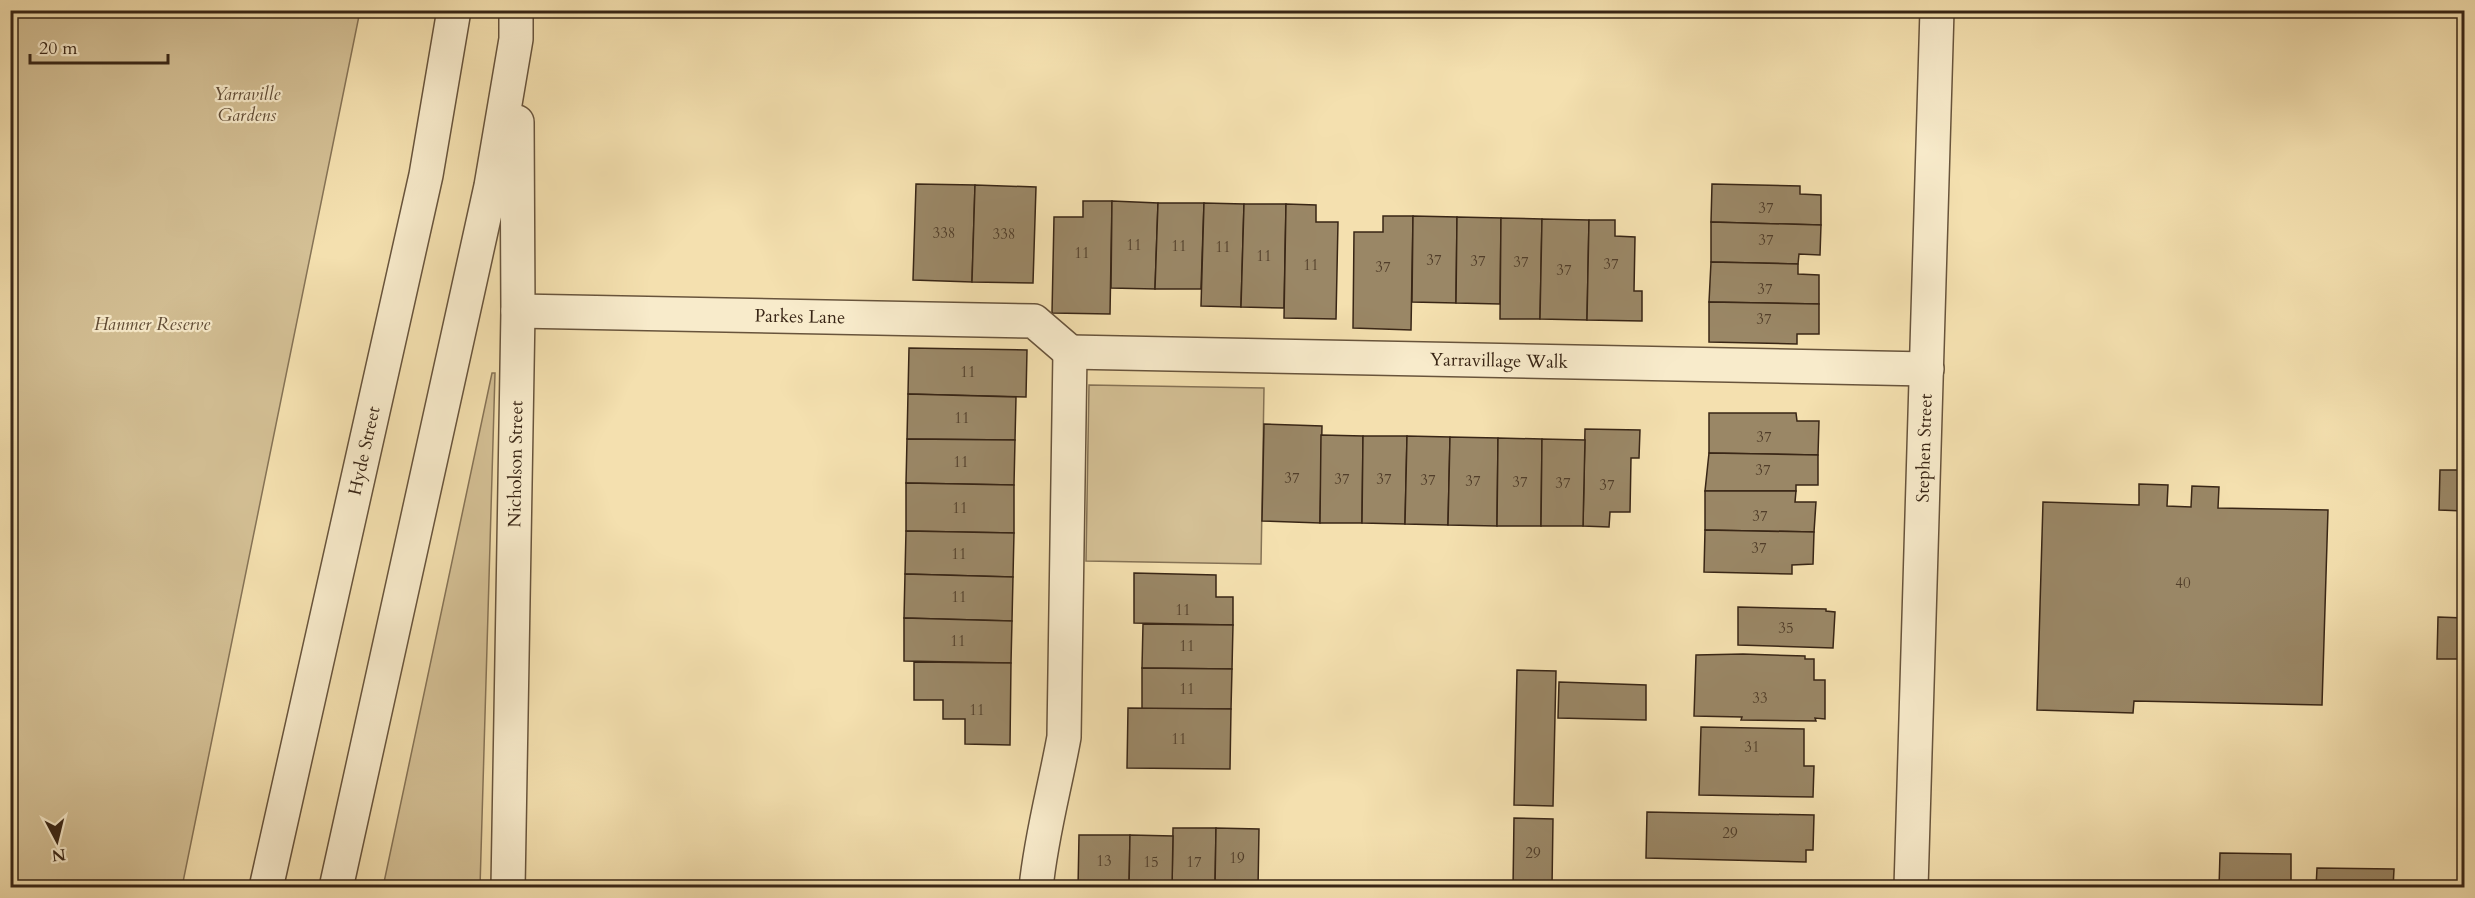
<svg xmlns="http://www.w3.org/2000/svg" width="2475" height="898" viewBox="0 0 2475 898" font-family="Cardo,serif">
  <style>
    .green { fill: #d4c095; stroke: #867356; stroke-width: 1.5 }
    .building { fill: #9a8766; stroke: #392616; stroke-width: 1.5 }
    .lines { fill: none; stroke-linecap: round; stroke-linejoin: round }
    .minor-casing { stroke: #68543c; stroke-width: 36 }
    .minor { stroke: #f8ebcb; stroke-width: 33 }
    .labels { text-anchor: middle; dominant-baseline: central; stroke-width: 4.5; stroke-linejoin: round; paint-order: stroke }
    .number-label { font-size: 15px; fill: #513e2a }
    .park-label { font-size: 18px; font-style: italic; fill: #604c36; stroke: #f8ebcb }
    .street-label { font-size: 18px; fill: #392616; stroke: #f8ebcb }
  </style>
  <rect width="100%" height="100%" fill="#f4e0af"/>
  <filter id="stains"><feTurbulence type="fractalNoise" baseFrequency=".00333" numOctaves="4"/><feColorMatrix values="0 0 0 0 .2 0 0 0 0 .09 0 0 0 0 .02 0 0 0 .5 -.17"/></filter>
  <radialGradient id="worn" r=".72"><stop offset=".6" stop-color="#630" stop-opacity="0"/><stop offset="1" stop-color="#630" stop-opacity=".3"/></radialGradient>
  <!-- green -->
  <g class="green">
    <path d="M10,11h350l-178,876h-171z"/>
    <path d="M492,373h3l-15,514h-97z"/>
    <path d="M1089,385l175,3 -3,176 -175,-3z"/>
  </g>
  <!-- building -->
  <g class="building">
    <path d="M916,184l59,1 -3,97 -59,-2z"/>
    <path d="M1712,184l88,2v8l21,1v30l-110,-3z"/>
    <path d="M975,185l61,2 -3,96 -61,-1z"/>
    <path d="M1083,201h29l-2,113 -58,-1 2,-96h29z"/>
    <path d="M1112,201l46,2 -3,86 -44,-1z"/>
    <path d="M1158,203h46l-3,86h-46z"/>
    <path d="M1204,203l40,1 -3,103 -40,-1z"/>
    <path d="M1244,204h42l-2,104 -43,-1z"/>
    <path d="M1286,204l30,1v17h22l-2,97 -52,-1z"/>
    <path d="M1383,216h30l-2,114 -58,-2 1,-96h29z"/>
    <path d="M1413,216l44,1 -1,86 -44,-1z"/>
    <path d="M1457,217l44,1 -1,86 -44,-1z"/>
    <path d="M1501,218l41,1 -2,100h-40z"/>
    <path d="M1542,219l47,1 -2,100 -47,-1z"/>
    <path d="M1589,220h26v16l20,1 -1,54h8v30l-55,-1z"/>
    <path d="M1711,222l110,3 -1,30 -21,-1 -1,10 -87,-2z"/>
    <path d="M1711,262l87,2v10l21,1v29l-110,-2z"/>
    <path d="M1709,302l110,2v30h-22v10l-88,-2z"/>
    <path d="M909,348l118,2 -1,47 -118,-3z"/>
    <path d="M908,394l108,3 -1,43 -108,-1z"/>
    <path d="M1709,413h87l1,8h22l-1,34 -109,-2z"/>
    <path d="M1264,424l58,2 -2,97 -58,-2z"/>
    <path d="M1585,429l55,1 -1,28h-8l-1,54h-20l-1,15 -26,-1z"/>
    <path d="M1321,435l42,1 -1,87h-42z"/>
    <path d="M1363,436h44l-2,88 -43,-1z"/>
    <path d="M1407,436l43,1 -2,88 -43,-1z"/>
    <path d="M1450,437l48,1 -1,88 -49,-1z"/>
    <path d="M1498,438l44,1 -1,87h-44z"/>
    <path d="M907,439l108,1 -1,45 -108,-2z"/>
    <path d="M1542,439l43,1 -2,86h-42z"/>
    <path d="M1709,453l109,2v30h-22v6h-91z"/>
    <path d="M2440,470h24v41l-25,-1z"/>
    <path d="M906,483l108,2v48l-108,-2z"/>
    <path d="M2139,484l29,1 -1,21 24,1 1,-21 27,1 -1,21 110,2 -6,195 -188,-4 -1,12 -96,-3 6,-208 96,3z"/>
    <path d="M1705,491h91l-1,11h21l-2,30 -109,-2z"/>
    <path d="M1705,530l109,2 -1,32 -21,1v9l-88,-2z"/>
    <path d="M906,531l108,2 -1,44 -108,-3z"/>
    <path d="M1134,573l82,2v22h17v28l-99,-2z"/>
    <path d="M905,574l108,3 -1,44 -108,-3z"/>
    <path d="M1738,607l88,2v2l9,1 -2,36 -95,-3z"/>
    <path d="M2438,617l26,1v41h-27z"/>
    <path d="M904,618l108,3 -1,42 -107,-2z"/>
    <path d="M1143,624l90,1 -1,44 -90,-1z"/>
    <path d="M1743,654l62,2v3h9v21h11v39l-10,-1 1,3 -75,-1 1,-3 -48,-1 2,-61z"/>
    <path d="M914,662l97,1 -1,82 -45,-1v-25h-22v-19h-29z"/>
    <path d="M1142,668l90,1 -1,40h-89z"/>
    <path d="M1517,670l39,1 -3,135 -39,-1z"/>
    <path d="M1559,682l87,3v35l-88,-2z"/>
    <path d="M1128,708l103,1 -1,60 -103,-1z"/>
    <path d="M1701,727l103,2v37h10l-1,31 -114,-2z"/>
    <path d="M1647,812l167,3 -1,35h-7v12l-160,-4z"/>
    <path d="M1514,818l39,1 -1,69h-39z"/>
    <path d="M1173,828h43l-1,60h-43z"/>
    <path d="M1216,828l43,1 -1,59h-43z"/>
    <path d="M1079,835h51l-1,53h-51z"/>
    <path d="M1130,835l43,1 -1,52h-43z"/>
    <path d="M2220,853l71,1v34h-72z"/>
    <path d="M2317,868l77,1 -1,19h-77z"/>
    <rect x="1562" y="881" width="45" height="7"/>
  </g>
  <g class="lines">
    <!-- minor casing -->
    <g class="minor-casing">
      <g id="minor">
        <path id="s1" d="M518,311l516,10 36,31"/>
        <path id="s2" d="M1070,352l857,17"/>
        <path id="s3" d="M266,888l160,-713 28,-165"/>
        <path d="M336,888l155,-702 25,-147v-29"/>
        <path id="s4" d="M508,888l10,-577 -1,-189"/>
        <path d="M1036,888c5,-52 19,-101 28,-151l6,-385"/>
        <path id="s5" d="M1911,888l26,-878"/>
      </g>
    </g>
    <!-- minor -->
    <use href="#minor" class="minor"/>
  </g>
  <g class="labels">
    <!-- number labels -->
    <g class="number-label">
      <text x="1766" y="208">37</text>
      <text x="944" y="233">338</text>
      <text x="1004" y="234">338</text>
      <text x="1766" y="240">37</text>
      <text x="1134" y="245">11</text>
      <text x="1179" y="246">11</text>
      <text x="1223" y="247">11</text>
      <text x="1082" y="253">11</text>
      <text x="1264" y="256">11</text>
      <text x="1434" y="260">37</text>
      <text x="1478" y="261">37</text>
      <text x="1521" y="262">37</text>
      <text x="1611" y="264">37</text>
      <text x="1311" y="265">11</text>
      <text x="1383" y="267">37</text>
      <text x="1564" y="270">37</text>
      <text x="1765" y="289">37</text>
      <text x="1764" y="319">37</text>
      <text x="968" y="372">11</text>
      <text x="962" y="418">11</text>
      <text x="1764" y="437">37</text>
      <text x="961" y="462">11</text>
      <text x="1763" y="470">37</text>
      <text x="1292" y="478">37</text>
      <text x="1342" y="479">37</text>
      <text x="1384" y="479">37</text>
      <text x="1428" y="480">37</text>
      <text x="1473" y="481">37</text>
      <text x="1520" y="482">37</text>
      <text x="1563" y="483">37</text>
      <text x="1607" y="485">37</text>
      <text x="960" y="508">11</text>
      <text x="1760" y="516">37</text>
      <text x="1759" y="548">37</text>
      <text x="959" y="554">11</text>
      <text x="2183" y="583">40</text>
      <text x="959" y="597">11</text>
      <text x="1183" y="610">11</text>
      <text x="1786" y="628">35</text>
      <text x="958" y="641">11</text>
      <text x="1187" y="646">11</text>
      <text x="1187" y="689">11</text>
      <text x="1760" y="698">33</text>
      <text x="977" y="710">11</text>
      <text x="1179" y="739">11</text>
      <text x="1752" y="747">31</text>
      <text x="1730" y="833">29</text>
      <text x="1533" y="853">29</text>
      <text x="1237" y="858">19</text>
      <text x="1104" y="861">13</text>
      <text x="1151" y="862">15</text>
      <text x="1194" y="862">17</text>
    </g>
    <!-- park labels -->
    <g class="park-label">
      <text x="247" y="94">Yarraville<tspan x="247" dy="21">Gardens</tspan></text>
      <text x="152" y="324">Hanmer Reserve</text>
    </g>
    <!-- street labels -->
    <g class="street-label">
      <text stroke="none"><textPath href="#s1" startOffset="282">Parkes Lane</textPath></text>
      <text stroke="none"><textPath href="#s2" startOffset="429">Yarravillage Walk</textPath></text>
      <text stroke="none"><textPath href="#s5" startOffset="440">Stephen Street</textPath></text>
      <text stroke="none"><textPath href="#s3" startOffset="448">Hyde Street</textPath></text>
      <text stroke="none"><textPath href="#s4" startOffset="424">Nicholson Street</textPath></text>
    </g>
  </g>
  <!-- margin -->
  <rect width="2475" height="898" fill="none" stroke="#f4e0af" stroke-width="36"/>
  <rect x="12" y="12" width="2451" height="874" fill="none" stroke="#392616" stroke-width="3"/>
  <rect x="18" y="18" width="2439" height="862" fill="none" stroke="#392616" stroke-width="1.5"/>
  <!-- north arrow -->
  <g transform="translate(57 841) rotate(173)" stroke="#f8ebcb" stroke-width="4.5" paint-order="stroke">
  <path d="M0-4.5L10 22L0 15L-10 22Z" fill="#392616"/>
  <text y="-9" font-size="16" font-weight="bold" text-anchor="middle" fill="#392616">N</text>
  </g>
  <!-- scale -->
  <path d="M30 54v9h138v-9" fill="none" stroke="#392616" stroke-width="3"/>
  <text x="39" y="54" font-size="18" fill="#392616" stroke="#f8ebcb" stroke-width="4.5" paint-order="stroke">20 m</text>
  <rect width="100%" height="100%" filter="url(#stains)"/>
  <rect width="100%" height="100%" fill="url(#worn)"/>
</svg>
